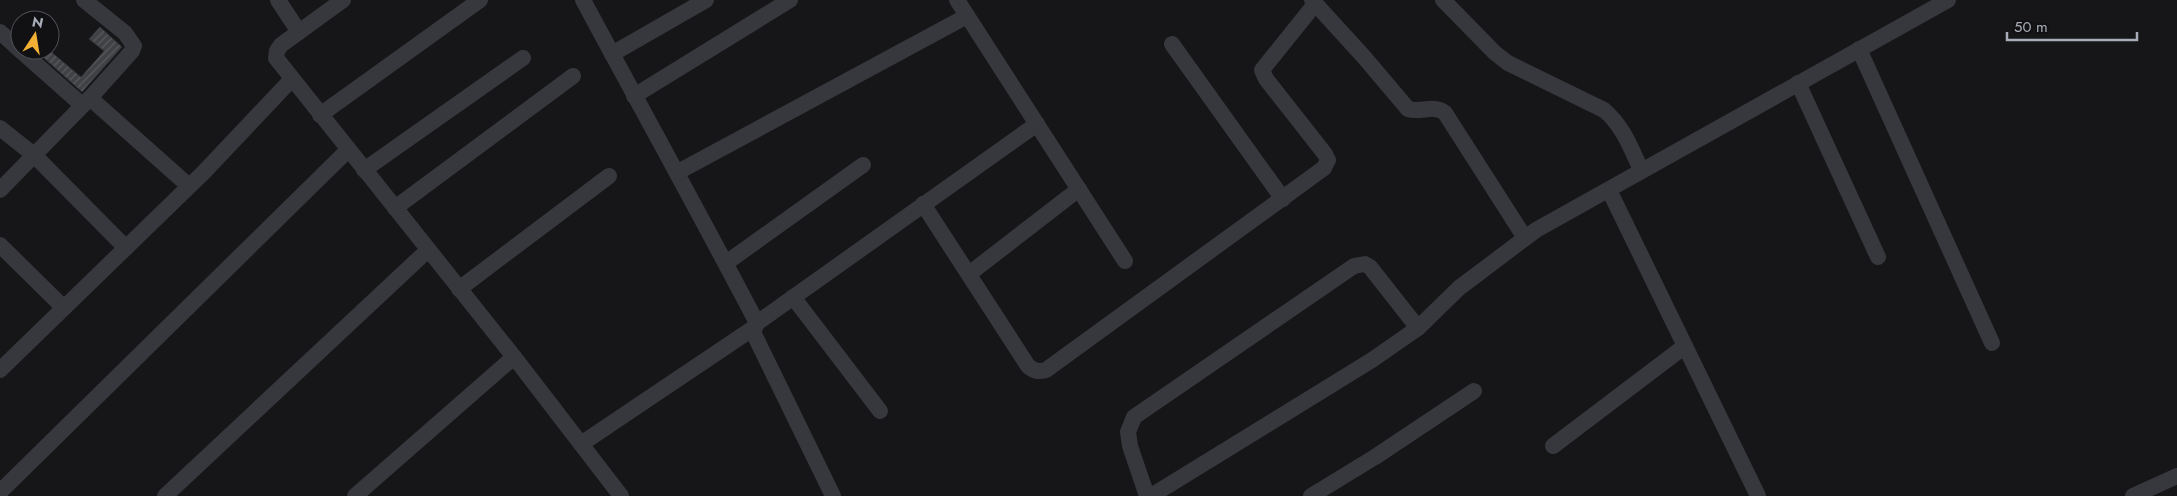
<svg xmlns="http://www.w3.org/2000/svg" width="2177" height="496" viewBox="0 0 2177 496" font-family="Jost,sans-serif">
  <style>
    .building { fill: url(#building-hatch); stroke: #303034 }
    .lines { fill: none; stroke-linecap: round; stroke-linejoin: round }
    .street { stroke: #37383d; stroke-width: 16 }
  </style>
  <defs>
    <pattern id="building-hatch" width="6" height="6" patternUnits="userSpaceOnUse" patternTransform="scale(1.25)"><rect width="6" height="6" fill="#404145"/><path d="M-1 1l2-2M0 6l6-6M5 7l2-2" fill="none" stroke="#595a5e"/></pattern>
  </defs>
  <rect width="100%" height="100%" fill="#161618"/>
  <!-- building -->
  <path class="building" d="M100,27l22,20 -40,45 -47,-42h14l32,27 23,-26 -15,-12z"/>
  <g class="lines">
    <!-- street -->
    <g class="street">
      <path d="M278,0l21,32"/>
      <path d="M343,0l-62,45 -4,6 -1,7 238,299 107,139"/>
      <path d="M583,0c58,108 117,214 174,323"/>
      <path d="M957,0l168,261"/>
      <path d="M1312,0l52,57 44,52c13,4 26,-5 37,4l80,125"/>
      <path d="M1443,0l52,53 13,10 96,47c19,16 27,38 37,60"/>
      <path d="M0,32l20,18"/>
      <path d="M1172,44l111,155"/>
      <path d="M1859,49l133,294"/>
      <path d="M20,50l62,55"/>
      <path d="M612,54l94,-54"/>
      <path d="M1798,83l80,174"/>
      <path d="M634,96l156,-96"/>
      <path d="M90,98l99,88"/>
      <path d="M320,115l160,-115"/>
      <path d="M0,128l34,27 92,93"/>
      <path d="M364,170l159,-112"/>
      <path d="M678,172l289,-156"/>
      <path d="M0,190l90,-92 42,-47 2,-5 -9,-13 -41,-33"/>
      <path d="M1609,190l149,306"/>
      <path d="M923,204l105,162c6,5 10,6 18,4l278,-202 4,-8 -3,-6 -59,-75 -4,-9 53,-66"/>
      <path d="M395,208l178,-132"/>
      <path d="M0,245l64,63"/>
      <path d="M726,263l137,-98"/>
      <path d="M969,274l110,-85"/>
      <path d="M459,289l150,-113"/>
      <path d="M793,297l87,114"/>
      <path d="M0,370l204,-198 87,-92"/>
      <path d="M581,444l174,-117"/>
      <path d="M1553,446l132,-100"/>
      <path d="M0,492l348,-342"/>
      <path d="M165,496l263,-246"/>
      <path d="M355,496l159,-139"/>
      <path d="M833,496l-80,-164 4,-9 280,-199"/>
      <path d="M1147,496l-17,-50 -2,-14 6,-15 220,-151 11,-2 5,3 48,61"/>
      <path d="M1151,496l221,-136 46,-32 41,-40 77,-58 412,-230"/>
      <path d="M1311,496l64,-39 99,-66"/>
      <path d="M2133,496l44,-20"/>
    </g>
  </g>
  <!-- north arrow -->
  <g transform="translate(35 35) rotate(12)"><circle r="24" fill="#111113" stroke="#4d4f55"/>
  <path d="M0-4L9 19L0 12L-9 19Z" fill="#f2b134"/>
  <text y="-8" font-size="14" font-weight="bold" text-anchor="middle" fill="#a8adb8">N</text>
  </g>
  <!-- scale -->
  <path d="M2007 32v8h130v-8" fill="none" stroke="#a8adb8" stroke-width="2.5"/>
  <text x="2014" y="32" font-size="15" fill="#a8adb8" stroke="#111113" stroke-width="4" paint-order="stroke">50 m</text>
</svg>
